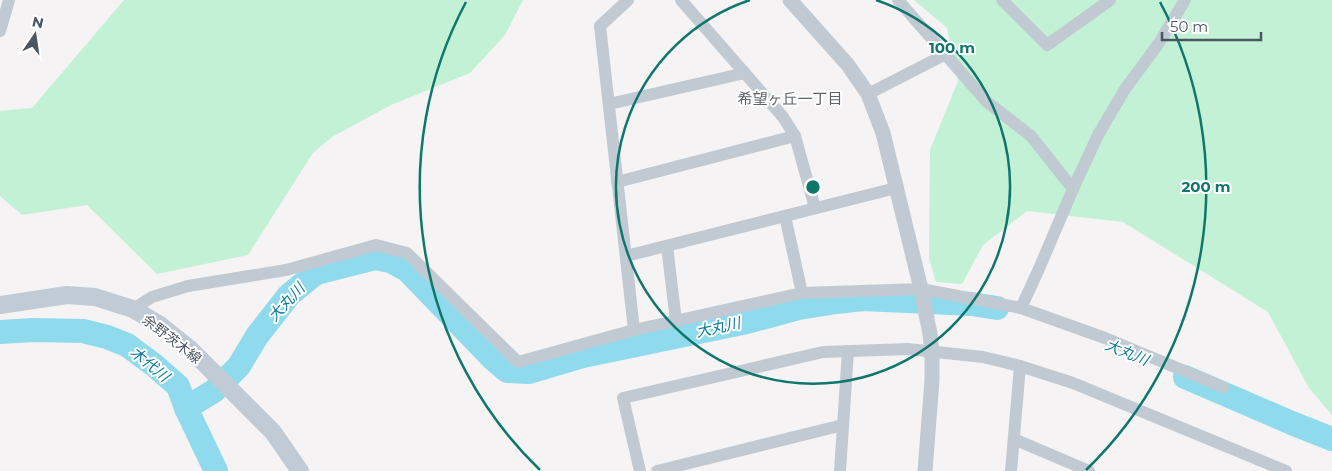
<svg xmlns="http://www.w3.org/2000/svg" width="1332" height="471" viewBox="0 0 1332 471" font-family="Montserrat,'Noto Sans JP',sans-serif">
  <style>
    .green { fill: #c3f1d5 }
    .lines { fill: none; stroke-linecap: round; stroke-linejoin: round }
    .river { stroke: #90daee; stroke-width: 24 }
    .minor { stroke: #c1cad2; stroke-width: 12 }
    .tertiary { stroke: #c1cad2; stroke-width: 15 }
    .secondary { stroke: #c1cbd6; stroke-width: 18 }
    .ring { fill: none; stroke: #0f766e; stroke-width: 2.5 }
    .labels { text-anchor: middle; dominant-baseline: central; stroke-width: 4; stroke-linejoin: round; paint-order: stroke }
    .street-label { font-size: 14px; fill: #4a5661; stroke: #fff }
    .neighbourhood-label { font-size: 15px; fill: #5f6368; stroke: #fff }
    .water-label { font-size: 15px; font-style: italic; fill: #0c7c9b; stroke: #fff }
    .centre { fill: #0f766e; stroke: #fff; stroke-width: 2.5 }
    .ring-label { font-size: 15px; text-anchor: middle; font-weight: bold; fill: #0f766e; stroke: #fff; stroke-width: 4; stroke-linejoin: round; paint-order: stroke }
  </style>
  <rect width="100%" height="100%" fill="#f5f3f3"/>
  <!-- green -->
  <g class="green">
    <path d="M124,0h399l-18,35 -35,38 -79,32 -59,32 -19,16 -65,102 -91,19 -70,-69 -65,10 -22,-19v-85l32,-3z"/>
    <path d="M902,0h430v415l-23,-27 -41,-76 -145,-90 -96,-11 -44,34 -21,39 -26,-2 -7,-24 1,-108 28,-69 -11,-53 -33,-28z"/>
  </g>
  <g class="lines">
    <!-- river -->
    <g class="river">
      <path d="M0,332l34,-2 49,1 24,6 20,8 27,20 24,21 8,22 30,63"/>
      <path d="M1185,377l109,47 38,15"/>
      <path d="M186,408l28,-17 25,-25 18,-30 32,-41 27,-22 59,-15 15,3 17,9 86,89 14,12 22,1 54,-16 164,-34 52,-14 37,-6 27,-3 109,5 25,4"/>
    </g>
    <!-- minor -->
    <g class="minor">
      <path d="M628,0l-28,26 34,304"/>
      <path d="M681,0l102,117 12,19 20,72"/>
      <path d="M898,0l89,102 44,34 42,53"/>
      <path d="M1002,0l45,45 63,-45"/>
      <path d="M0,31l9,-31"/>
      <path d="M868,94l78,-40"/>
      <path d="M609,104l136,-31"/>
      <path d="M617,182l178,-46"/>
      <path d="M785,216l17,77"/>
      <path d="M667,246l9,75"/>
      <path d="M626,256l270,-68"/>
      <path d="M1021,308l17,-37 35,-82 25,-54 27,-46 34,-46 26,-43"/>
      <path d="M133,309l19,-12 36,-11 98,-16 90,-25 31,8 111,109 116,-32 168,-37 119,-4 100,19 84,30 118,49"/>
      <path d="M1014,439l75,32"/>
      <path d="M640,471l-17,-73 200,-46 85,-3 75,8 37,9 53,17 213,88"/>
      <path d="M657,471l186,-46"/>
      <path d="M840,471l8,-120"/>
      <path d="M1011,471l9,-105"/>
    </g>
    <!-- tertiary -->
    <path class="tertiary" d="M790,0l58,65 20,29 15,39 38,156 9,45 2,18v28l-7,91"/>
    <!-- secondary -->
    <path class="secondary" d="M0,305l67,-10 28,2 38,12 27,16 31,25 82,82 27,39"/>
  </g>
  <!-- distance rings -->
  <g class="ring">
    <path d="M876 0A197 197 0 1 1 750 0"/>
    <path d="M540 470A393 393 0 0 1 466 2M1160 2A393 393 0 0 1 1086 470"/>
  </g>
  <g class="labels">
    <!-- street labels -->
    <g class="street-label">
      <text transform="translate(172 339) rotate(38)">余野茨木線</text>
    </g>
    <!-- neighbourhood labels -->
    <g class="neighbourhood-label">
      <text x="790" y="98">希望ヶ丘一丁目</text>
    </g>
    <!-- water labels -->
    <g class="water-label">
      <text transform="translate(286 302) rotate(-47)">大丸川</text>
      <text transform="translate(718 327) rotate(-12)">大丸川</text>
      <text transform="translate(1127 352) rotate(22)">大丸川</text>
      <text transform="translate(150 364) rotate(39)">木代川</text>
    </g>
  </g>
  <circle cx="813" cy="187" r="8" class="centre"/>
  <g class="ring-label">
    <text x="952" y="53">100 m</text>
    <text x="1206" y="192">200 m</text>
  </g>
  <!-- north arrow -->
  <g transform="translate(35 35) rotate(13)" stroke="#ffffff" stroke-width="4" paint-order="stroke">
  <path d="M0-4L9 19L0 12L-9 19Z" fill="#4a5661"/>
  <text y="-8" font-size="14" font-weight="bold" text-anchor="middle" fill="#4a5661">N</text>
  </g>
  <!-- scale -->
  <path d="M1162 32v8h99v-8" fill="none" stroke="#4a5661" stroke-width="2.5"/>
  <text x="1170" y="32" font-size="15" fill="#4a5661" stroke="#ffffff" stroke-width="4" paint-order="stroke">50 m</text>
</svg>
